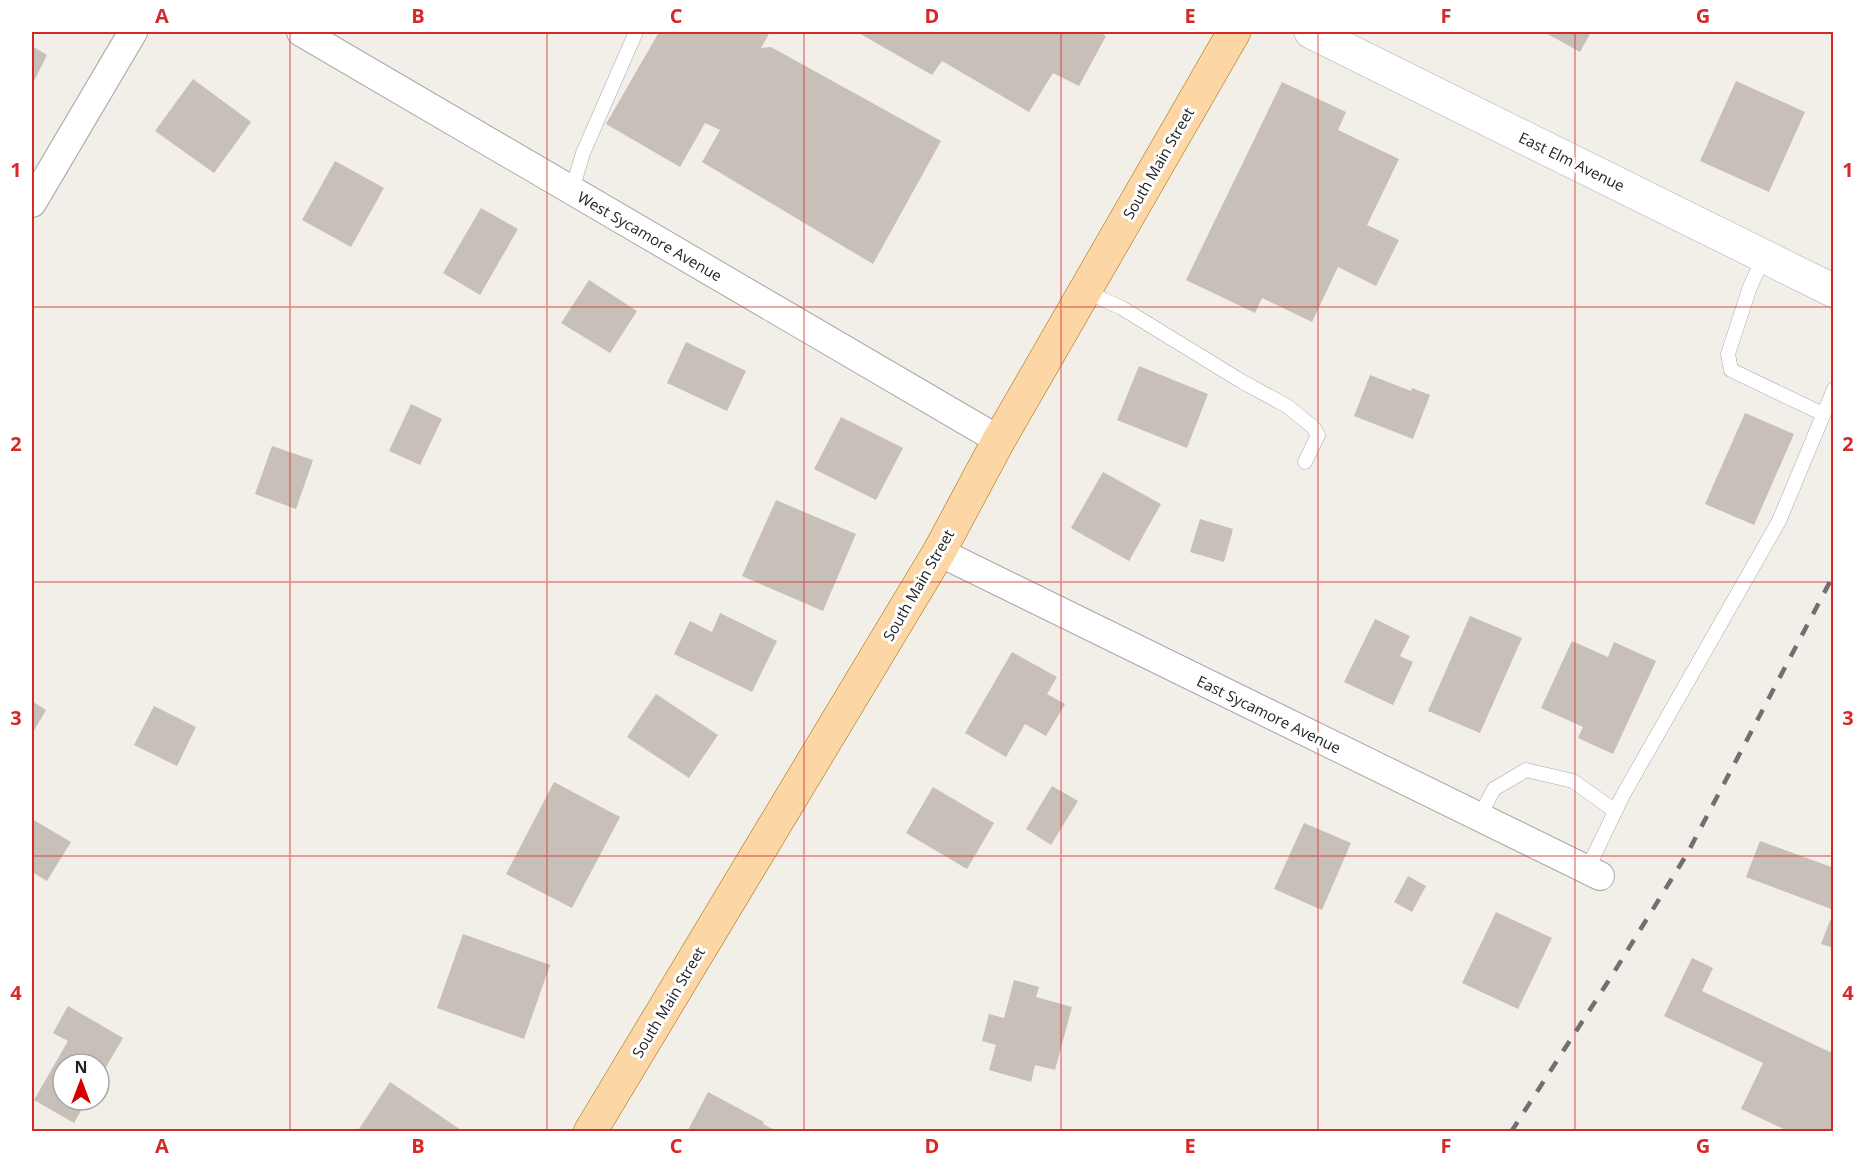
<svg xmlns="http://www.w3.org/2000/svg" width="1865" height="1163" viewBox="0 0 1865 1163" font-family="'Open Sans',sans-serif">
  <style>
    .building { fill: #c7bfb8 }
    .lines { fill: none; stroke-linecap: round; stroke-linejoin: round }
    .service-casing { stroke: #a9a9a9; stroke-width: 15 }
    .minor-casing { stroke: #a9a9a9; stroke-width: 30 }
    .tertiary-casing { stroke: #a9a9a9; stroke-width: 34 }
    .primary-casing { stroke: #a06b00; stroke-width: 34 }
    .service { stroke: #fff; stroke-width: 14 }
    .minor { stroke: #fff; stroke-width: 28 }
    .tertiary { stroke: #fff; stroke-width: 33 }
    .primary { stroke: #fcd6a4; stroke-width: 33 }
    .rail { stroke: #707070; stroke-width: 4.5; stroke-dasharray: 12 12; stroke-linecap: butt }
    .grid { fill: none; stroke: #d62828; stroke-width: 1.5; stroke-opacity: 0.55 }
    .labels { text-anchor: middle; dominant-baseline: central; stroke-width: 6; stroke-linejoin: round; paint-order: stroke }
    .street-label { font-size: 15px; fill: #222; stroke: #fff }
    .neatline { fill: none; stroke: #d62828; stroke-width: 2 }
    .grid-label { font-size: 20px; text-anchor: middle; font-weight: bold; fill: #d62828 }
  </style>
  <rect width="100%" height="100%" fill="#f2efe9"/>
  <!-- building -->
  <g class="building">
    <path d="M659,32h111l-9,16 10,-1 170,94 -68,123 -171,-102 18,-32 -15,-7 -25,44 -74,-43z"/>
    <path d="M857,32h242l7,4 -27,50 -26,-13 -24,39 -87,-51 -10,14z"/>
    <path d="M1544,32h47l-11,20z"/>
    <path d="M32,46l15,9 -15,30z"/>
    <path d="M193,79l58,43 -37,51 -59,-42z"/>
    <path d="M1736,81l69,31 -36,80 -69,-31z"/>
    <path d="M1282,82l64,30 -8,18 61,29 -32,66 32,15 -23,46 -38,-19 -26,55 -50,-24 -7,15 -69,-33z"/>
    <path d="M335,161l49,27 -33,59 -49,-27z"/>
    <path d="M481,208l37,21 -38,66 -37,-22z"/>
    <path d="M589,280l48,31 -27,42 -49,-30z"/>
    <path d="M686,342l60,29 -19,40 -60,-28z"/>
    <path d="M1139,366l69,28 -21,54 -70,-28z"/>
    <path d="M1370,375l41,16 1,-3 18,7 -17,44 -59,-23z"/>
    <path d="M411,404l31,15 -22,46 -31,-14z"/>
    <path d="M1745,413l49,21 -40,91 -49,-21z"/>
    <path d="M841,417l62,31 -27,52 -62,-31z"/>
    <path d="M272,446l41,14 -17,49 -41,-15z"/>
    <path d="M1103,472l58,32 -32,57 -58,-33z"/>
    <path d="M776,500l80,34 -33,77 -81,-35z"/>
    <path d="M1200,519l33,10 -9,33 -34,-10z"/>
    <path d="M720,613l57,28 -25,51 -78,-38 16,-33 22,11z"/>
    <path d="M1470,616l52,22 -42,95 -52,-22z"/>
    <path d="M1375,619l35,17 -10,20 13,6 -20,43 -49,-23z"/>
    <path d="M1572,641l36,16 6,-15 42,19 -43,93 -35,-16 5,-11 -42,-19z"/>
    <path d="M1012,652l45,25 -10,17 18,10 -19,32 -21,-12 -19,33 -41,-24z"/>
    <path d="M656,694l62,41 -29,43 -62,-41z"/>
    <path d="M32,701l14,9 -14,24z"/>
    <path d="M154,706l42,21 -19,39 -43,-21z"/>
    <path d="M554,782l66,35 -48,91 -66,-34z"/>
    <path d="M1052,786l26,15 -27,44 -25,-16z"/>
    <path d="M933,787l61,36 -27,46 -61,-36z"/>
    <path d="M32,819l39,23 -24,39 -15,-9z"/>
    <path d="M1304,823l47,20 -29,67 -48,-21z"/>
    <path d="M1760,841l74,27v42l-88,-33z"/>
    <path d="M1408,876l18,10 -14,26 -18,-10z"/>
    <path d="M1496,912l56,26 -34,71 -56,-26z"/>
    <path d="M1833,913h1v35l-13,-4z"/>
    <path d="M463,934l87,31 -26,74 -87,-31z"/>
    <path d="M1692,958l21,10 -11,23 132,63v75l-2,3h-42l-49,-23 22,-46 -99,-47z"/>
    <path d="M1014,980l25,7 -3,10 36,10 -17,63 -20,-5 -4,17 -42,-12 7,-25 -14,-4 7,-27 15,4z"/>
    <path d="M68,1006l55,32 -24,41v-15h-36v36h24l-13,23 -40,-23 34,-59 -15,-8z"/>
    <path d="M390,1082l74,50h-107z"/>
    <path d="M708,1092l56,30 -1,2 15,8h-91z"/>
  </g>
  <g class="lines">
    <!-- service casing -->
    <g class="service-casing">
      <g id="service">
        <path d="M572,190l11,-37 53,-121"/>
        <path d="M1764,256l-14,31 -22,67 3,16 92,44"/>
        <path d="M1084,291l38,17 119,73 46,25 26,21 5,8 -13,27"/>
        <path d="M1479,817l15,-28 32,-19 47,11 42,30"/>
        <path d="M1587,870l36,-75 156,-274 55,-132"/>
      </g>
    </g>
    <!-- minor casing -->
    <g class="minor-casing">
      <g id="minor">
        <path d="M301,32l698,408"/>
        <path d="M32,203l101,-171"/>
        <path d="M939,552l661,324"/>
      </g>
    </g>
    <!-- tertiary casing -->
    <g class="tertiary-casing">
      <path id="tertiary" d="M1311,32l523,259"/>
    </g>
    <!-- primary casing -->
    <g class="primary-casing">
      <path id="primary" d="M590,1132l349,-580 60,-112 235,-408"/>
    </g>
    <!-- service -->
    <use href="#service" class="service"/>
    <!-- minor -->
    <use href="#minor" class="minor"/>
    <!-- tertiary -->
    <use href="#tertiary" class="tertiary"/>
    <!-- primary -->
    <use href="#primary" class="primary"/>
    <!-- rail -->
    <path class="rail" d="M1511,1132l100,-155 76,-123 147,-280"/>
  </g>
  <!-- grid -->
  <path class="grid" d="M290,32v1100M547,32v1100M804,32v1100M1061,32v1100M1318,32v1100M1575,32v1100M32,307h1802M32,582h1802M32,856h1802"/>
  <g class="labels">
    <!-- street labels -->
    <g class="street-label">
      <text transform="translate(1572 161) rotate(26)">East Elm Avenue</text>
      <text transform="translate(1158 163) rotate(-60)">South Main Street</text>
      <text transform="translate(650 236) rotate(30)">West Sycamore Avenue</text>
      <text transform="translate(918 585) rotate(-60)">South Main Street</text>
      <text transform="translate(1269 714) rotate(26)">East Sycamore Avenue</text>
      <text transform="translate(668 1002) rotate(-59)">South Main Street</text>
    </g>
  </g>
  <!-- border -->
  <rect width="1865" height="1163" fill="none" stroke="#ffffff" stroke-width="66"/>
  <!-- north arrow -->
  <g transform="translate(81 1082)"><circle r="28" fill="#ffffff" stroke="#a7a7a7" stroke-width="1.5"/>
  <path d="M0-4.5L10 22L0 15L-10 22Z" fill="#d40000"/>
  <text y="-9" font-size="16" font-weight="bold" text-anchor="middle" fill="#222222">N</text>
  </g>
  <rect x="33" y="33" width="1799" height="1097" class="neatline"/>
  <g class="grid-label">
    <text x="162" y="23">A</text>
    <text x="418" y="23">B</text>
    <text x="676" y="23">C</text>
    <text x="932" y="23">D</text>
    <text x="1190" y="23">E</text>
    <text x="1446" y="23">F</text>
    <text x="1703" y="23">G</text>
    <text x="16" y="177">1</text>
    <text x="1848" y="177">1</text>
    <text x="16" y="451">2</text>
    <text x="1848" y="451">2</text>
    <text x="16" y="725">3</text>
    <text x="1848" y="725">3</text>
    <text x="16" y="1000">4</text>
    <text x="1848" y="1000">4</text>
    <text x="162" y="1153">A</text>
    <text x="418" y="1153">B</text>
    <text x="676" y="1153">C</text>
    <text x="932" y="1153">D</text>
    <text x="1190" y="1153">E</text>
    <text x="1446" y="1153">F</text>
    <text x="1703" y="1153">G</text>
  </g>
</svg>
